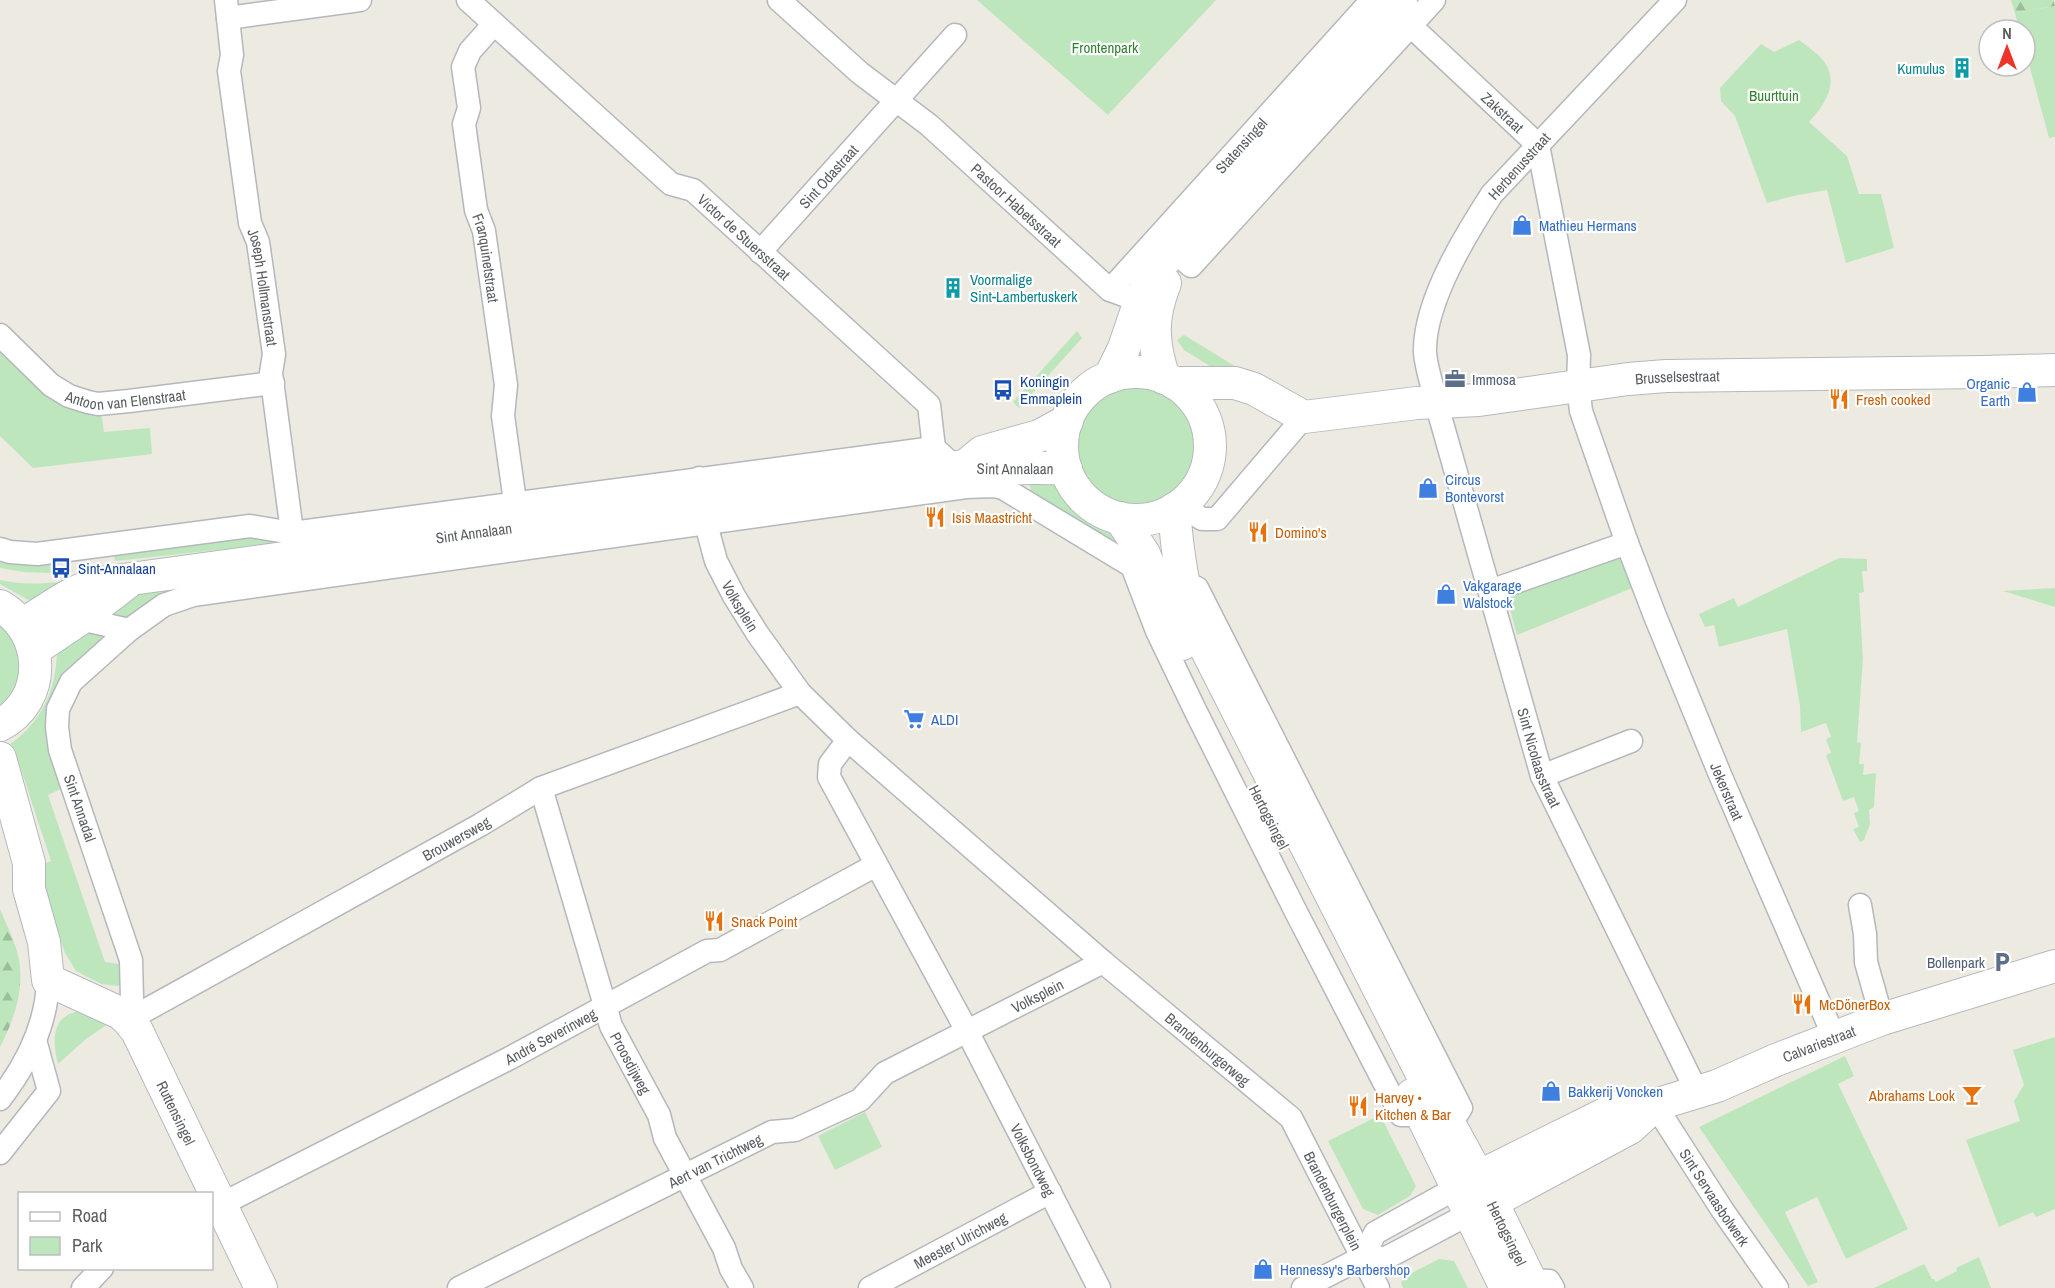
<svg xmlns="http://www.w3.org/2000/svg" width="2055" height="1288" viewBox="0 0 2055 1288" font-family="'Archivo Narrow',sans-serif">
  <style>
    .green { fill: #bee6bd }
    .forest { fill: url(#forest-firs) }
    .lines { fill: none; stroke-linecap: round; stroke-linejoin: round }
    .street-casing { stroke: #b4b8bc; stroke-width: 25 }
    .secondary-casing { stroke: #b5b9be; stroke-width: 34 }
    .street { stroke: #fff; stroke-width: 22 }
    .secondary { stroke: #fff; stroke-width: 32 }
    .labels { text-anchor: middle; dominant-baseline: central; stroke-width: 4.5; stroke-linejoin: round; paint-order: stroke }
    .park-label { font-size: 15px; fill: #328234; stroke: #fff }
    .culture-label { font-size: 15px; fill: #0d838f; stroke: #fff; text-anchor: end }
    .street-label { font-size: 15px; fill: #5a5e63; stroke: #fff }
    .shop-label { font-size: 15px; fill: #366cbe; stroke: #fff; text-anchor: start }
    .service-label { font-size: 15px; fill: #4e5e75; stroke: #fff; text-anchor: start }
    .transit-label { font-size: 15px; fill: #164399; stroke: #fff; text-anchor: start }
    .food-label { font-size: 15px; fill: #c56008; stroke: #fff; text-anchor: start }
  </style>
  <defs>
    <pattern id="forest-firs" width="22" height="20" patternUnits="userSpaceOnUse" patternTransform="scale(1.5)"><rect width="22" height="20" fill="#bee6bd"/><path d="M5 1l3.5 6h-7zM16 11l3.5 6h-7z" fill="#9dbe9d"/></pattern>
  </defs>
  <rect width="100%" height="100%" fill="#edeae1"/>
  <!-- green -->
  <g class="green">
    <path d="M977,0h239l-108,115z"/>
    <path d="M2055,6v131l-6,1 -24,-89v-19h-6l-4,-17z"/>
    <path d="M1799,40c9,7 23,16 28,26 11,22 -5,41 -18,56l38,34 12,38h22l13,54 -48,15 -19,-73 -34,6 -26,7 -32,-87 -14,-15 -1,-13 41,-44 13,8z"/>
    <path d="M1077,331l5,7 -63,70 -6,-6z"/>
    <path d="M1184,335l67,41 -30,-3 -37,-23 -7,-10z"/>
    <path d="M0,350l101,62 3,20 46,-4 2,26 -119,14 -33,-32z"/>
    <circle cx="1136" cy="447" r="60"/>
    <path d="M1051,481l8,6 17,22 34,20 19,22 -97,-57 -3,-11z"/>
    <path d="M248,533l33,4 1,6 -167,18 -1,-8 -64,9 1,11 -27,-1 -24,-4v-14z"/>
    <path d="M1619,553l13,35 -115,47 -12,-44z"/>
    <path d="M1839,558l28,1v12h-5l2,21 -5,1 4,65 -6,84 4,1 -2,21h5l-1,11 13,-2 -2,34 -5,3 1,14 -6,16 -4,2 -7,-13 6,-2 -5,-14 5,-2 -5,-14 -11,4 -17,-46 5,-2 -5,-14 5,-2 -5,-14 -25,9 -1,-26 -13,-77 -68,18 -5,-22 -9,2 -6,-13 35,-16 4,9z"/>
    <path d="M291,569l-104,23 -121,89 -1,106 -17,8 57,167 21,3 -2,18 -6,3 -17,-2 -25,-13 -11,-18 -19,-55v-35l5,-2 -33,-101 -13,2 1,-15c35,-23 50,-56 51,-96l77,-58z"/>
    <path d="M0,580c26,6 50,3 77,0l-45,22 -32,-18z"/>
    <path d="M2055,588v19l-52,-16z"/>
    <path d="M0,617l5,4 22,50 -27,42z"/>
    <path d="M81,1011l27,13 -22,15 -28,25c-6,-24 -7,-49 23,-53z"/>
    <path d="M2055,1037v172l-19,8 -3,-5 -34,15 -33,-87 54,-19 -6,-20 10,-16 -11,-35z"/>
    <path d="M1845,1056l9,20 -16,8 70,145 -62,30 -29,-62 -32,15 33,70 -10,4 -109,-159z"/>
    <path d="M865,1112l17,35 -47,23 -17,-34z"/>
    <path d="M1380,1115l36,71 -6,10 -32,19 -15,-6 -35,-68z"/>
    <path d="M1979,1257l12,31h-117l50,-24 8,15h2l2,3 21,-11 -1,-3 2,-1z"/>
    <path d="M1439,1259l15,2 14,27h-65l-2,-5 3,-6z"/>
  </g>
  <!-- forest -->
  <g class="forest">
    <path d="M2011,0h43l1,6 -40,7z"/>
    <path d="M0,909c5,13 12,26 16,39 11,34 0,68 -16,99z"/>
  </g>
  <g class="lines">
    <!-- street casing -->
    <g class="street-casing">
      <g id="street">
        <path id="s1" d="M226,0l6,55 -3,16 21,152 8,19 16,112 -3,19 23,174"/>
        <path id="s2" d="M468,0l203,184 22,6 236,215 5,43"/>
        <path id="s3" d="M779,0l81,73 69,52 181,165 30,11"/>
        <path id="s4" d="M1383,0l155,145 41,210 -1,31 3,25 46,132 28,73 66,161 113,260"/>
        <path id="s5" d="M1675,0l-183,194c-26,40 -66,105 -67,154 -1,15 8,38 11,54l106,374 155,316"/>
        <path d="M228,18l132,-18"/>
        <path id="s6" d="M494,24l-24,27 -7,16 6,41 -5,16 12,86 8,21 22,154 -3,31 14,100"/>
        <path d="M1173,250l18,16 243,-266"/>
        <path id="s7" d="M760,252l195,-217"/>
        <path id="s8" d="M1110,290l262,-290"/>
        <path id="s9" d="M0,335l51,50 18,11 19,6 10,2 31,-3 144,-18"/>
        <path id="s10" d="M699,478l7,46 10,37 18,35 23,37 43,60 48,47 255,222 188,156 87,170"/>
        <path d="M1180,505l22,14h15l87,-102"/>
        <path d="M0,549l10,3 27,2 213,-28 42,7 642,-85 22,20"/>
        <path d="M1185,583l12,5 264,520 -11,17"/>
        <path d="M1490,591l137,-48"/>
        <path d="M80,619l49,11"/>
        <path id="s11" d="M848,740l-18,24 -1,13 138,254 132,257"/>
        <path d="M1542,776l89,-35"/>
        <path id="s12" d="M541,788l70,238 48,89 6,23 59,110 7,21 11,19"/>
        <path d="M1860,905l5,29 1,28 16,57"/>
        <path d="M128,1020l4,-21 -1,-39 -71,-210 -3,-23 1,-18 13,-27 58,-52 35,-25 29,-10 773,-108 28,-1 9,2 129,78 25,65 38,79 101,202 105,203h20"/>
        <path id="s13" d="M128,1020l352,-195 61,-37 259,-95"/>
        <path d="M0,1099c27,-35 47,-75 48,-119"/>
        <path id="s14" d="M1655,1105l68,106 54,77"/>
        <path d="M0,1153l49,-62 -14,-51"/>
        <path id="s15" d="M212,1209l298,-151 197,-107 13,-1 156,-85"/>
        <path d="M1363,1257l12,-24 96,-53"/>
        <path d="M1530,1280l19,1 4,7"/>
        <path d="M83,1288l19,-20"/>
        <path id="s16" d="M459,1288l313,-156 23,-2 65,-30 25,-27 218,-111"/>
        <path id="s17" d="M870,1288l180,-96"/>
        <path d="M1303,1288l60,-31 23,1 96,-51"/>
      </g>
    </g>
    <!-- secondary casing -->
    <g class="secondary-casing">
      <g id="secondary">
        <circle cx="1136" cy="446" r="74"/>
        <path d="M1110,377l14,-29 16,-47 13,-28 248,-273"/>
        <path d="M1164,378c-12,-36 -13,-60 1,-95"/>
        <path id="s18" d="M1174,383h61l19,6 50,28 113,-14 62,-3 149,-21 38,-3 318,-4 71,-2"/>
        <path d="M965,466l17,-14 57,-16 28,-15"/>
        <path id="s19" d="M1174,509c3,40 8,82 22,120l225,443 71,130 42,86"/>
        <path d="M1120,518l24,36 38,90"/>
        <path d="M0,606c46,26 48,94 0,119"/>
        <path id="s20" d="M22,625c25,-15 51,-36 79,-42l863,-117c34,5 68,0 102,3"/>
        <path d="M34,650l46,-31 48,-37"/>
        <path id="s21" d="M0,758l29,105v26l15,53 4,38 72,33 8,7 9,11 124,257"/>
        <path d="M1412,1095l94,193"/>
        <path id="s22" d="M1478,1177l143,-71 34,-1 62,-19 59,-26 106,-41 173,-53"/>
        <path d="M1492,1202l138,-74 25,-23"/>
      </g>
    </g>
    <!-- street -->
    <use href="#street" class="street"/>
    <!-- secondary -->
    <use href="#secondary" class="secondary"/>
  </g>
  <!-- icons -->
  <defs>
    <g id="building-bare" transform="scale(1.62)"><path d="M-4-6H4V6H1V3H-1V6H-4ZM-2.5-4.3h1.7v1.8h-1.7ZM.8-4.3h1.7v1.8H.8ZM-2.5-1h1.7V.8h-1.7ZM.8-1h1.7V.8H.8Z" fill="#0f9aa8" stroke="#fff" stroke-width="2.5" paint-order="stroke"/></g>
    <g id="shop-bare" transform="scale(1.62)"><path d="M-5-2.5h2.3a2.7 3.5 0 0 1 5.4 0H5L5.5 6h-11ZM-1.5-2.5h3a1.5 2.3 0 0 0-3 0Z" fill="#3f7fe0" stroke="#fff" stroke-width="2.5" paint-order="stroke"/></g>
    <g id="office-bare" transform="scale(1.62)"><path d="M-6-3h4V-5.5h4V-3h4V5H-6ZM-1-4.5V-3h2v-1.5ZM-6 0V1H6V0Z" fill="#5c6f8a" stroke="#fff" stroke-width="2.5" paint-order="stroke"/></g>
    <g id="bus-bare" transform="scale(1.62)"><path d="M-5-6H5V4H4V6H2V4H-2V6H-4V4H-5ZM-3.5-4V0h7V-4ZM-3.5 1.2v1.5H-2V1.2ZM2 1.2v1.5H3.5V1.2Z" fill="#1a4fb4" stroke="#fff" stroke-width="2.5" paint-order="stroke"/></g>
    <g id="restaurant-bare" transform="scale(1.62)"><path d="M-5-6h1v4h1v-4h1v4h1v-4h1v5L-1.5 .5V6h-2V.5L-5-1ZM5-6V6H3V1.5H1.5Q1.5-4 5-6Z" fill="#e8710a" stroke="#fff" stroke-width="2.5" paint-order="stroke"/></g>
    <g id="supermarket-bare" transform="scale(1.62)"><path d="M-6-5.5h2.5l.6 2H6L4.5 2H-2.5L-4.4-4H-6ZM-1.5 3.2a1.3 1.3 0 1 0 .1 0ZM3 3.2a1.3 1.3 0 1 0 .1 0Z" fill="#3f7fe0" stroke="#fff" stroke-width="2.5" paint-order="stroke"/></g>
    <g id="parking-bare" transform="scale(1.62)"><path d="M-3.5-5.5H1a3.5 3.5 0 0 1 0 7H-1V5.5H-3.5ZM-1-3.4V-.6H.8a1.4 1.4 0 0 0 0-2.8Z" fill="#5c6f8a" stroke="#fff" stroke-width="2.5" paint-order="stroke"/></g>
    <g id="bar-bare" transform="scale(1.62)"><path d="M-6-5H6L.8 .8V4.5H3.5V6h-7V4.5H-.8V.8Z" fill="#e8710a" stroke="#fff" stroke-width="2.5" paint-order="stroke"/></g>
  </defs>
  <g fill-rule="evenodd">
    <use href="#building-bare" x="1962" y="68"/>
    <use href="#shop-bare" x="1522" y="225"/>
    <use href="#building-bare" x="953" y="288"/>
    <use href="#office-bare" x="1455" y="379"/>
    <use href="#bus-bare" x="1003" y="390"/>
    <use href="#shop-bare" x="2027" y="392"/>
    <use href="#restaurant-bare" x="1839" y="399"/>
    <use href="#shop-bare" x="1428" y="488"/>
    <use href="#restaurant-bare" x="935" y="517"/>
    <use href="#restaurant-bare" x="1258" y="532"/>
    <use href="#bus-bare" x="61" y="568"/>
    <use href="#shop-bare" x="1446" y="594"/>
    <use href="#supermarket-bare" x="914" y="719"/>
    <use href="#restaurant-bare" x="714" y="921"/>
    <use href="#parking-bare" x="2002" y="962"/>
    <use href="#restaurant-bare" x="1802" y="1004"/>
    <use href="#shop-bare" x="1551" y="1091"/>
    <use href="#bar-bare" x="1972" y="1095"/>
    <use href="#restaurant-bare" x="1358" y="1106"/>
    <use href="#shop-bare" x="1263" y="1269"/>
  </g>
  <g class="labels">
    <!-- park labels -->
    <g class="park-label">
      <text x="1105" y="47">Frontenpark</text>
      <text x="1774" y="95">Buurttuin</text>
    </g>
    <!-- culture labels -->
    <g class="culture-label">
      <text x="1945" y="68">Kumulus</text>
      <text x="970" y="279" text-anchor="start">Voormalige<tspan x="970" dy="17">Sint-Lambertuskerk</tspan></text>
    </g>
    <!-- street labels -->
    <g class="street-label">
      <text stroke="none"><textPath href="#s4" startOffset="164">Zakstraat</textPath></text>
      <text stroke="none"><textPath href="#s8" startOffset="195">Statensingel</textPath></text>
      <text transform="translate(1519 166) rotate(-48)">Herbenusstraat</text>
      <text stroke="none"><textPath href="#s7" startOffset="102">Sint Odastraat</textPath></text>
      <text stroke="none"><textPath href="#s3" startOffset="314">Pastoor Habetsstraat</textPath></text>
      <text stroke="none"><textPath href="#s2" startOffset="366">Victor de Stuersstraat</textPath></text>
      <text stroke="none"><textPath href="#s6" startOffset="248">Franquinetstraat</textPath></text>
      <text stroke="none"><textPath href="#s1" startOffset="291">Joseph Hollmanstraat</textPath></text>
      <text stroke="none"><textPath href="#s18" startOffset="514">Brusselsestraat</textPath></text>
      <text stroke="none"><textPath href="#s9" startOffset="150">Antoon van Elenstraat</textPath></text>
      <text stroke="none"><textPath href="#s20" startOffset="1012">Sint Annalaan</textPath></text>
      <text stroke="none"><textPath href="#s20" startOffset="466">Sint Annalaan</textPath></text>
      <text stroke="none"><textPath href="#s10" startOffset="136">Volksplein</textPath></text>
      <text stroke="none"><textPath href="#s5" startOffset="862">Sint Nicolaasstraat</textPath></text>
      <text stroke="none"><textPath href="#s4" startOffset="890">Jekerstraat</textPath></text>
      <text transform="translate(80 808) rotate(71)">Sint Annadal</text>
      <text transform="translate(1269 817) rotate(63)">Hertogsingel</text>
      <text stroke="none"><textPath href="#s13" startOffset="375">Brouwersweg</textPath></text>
      <text stroke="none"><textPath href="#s16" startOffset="652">Volksplein</textPath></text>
      <text stroke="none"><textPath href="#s15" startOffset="380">André Severinweg</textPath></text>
      <text stroke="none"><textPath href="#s22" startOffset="369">Calvariestraat</textPath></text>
      <text stroke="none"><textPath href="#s10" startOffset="783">Brandenburgerweg</textPath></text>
      <text stroke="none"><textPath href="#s12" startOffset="290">Proosdijweg</textPath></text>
      <text stroke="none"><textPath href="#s21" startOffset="423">Ruttensingel</textPath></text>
      <text stroke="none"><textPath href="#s16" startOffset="286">Aert van Trichtweg</textPath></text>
      <text stroke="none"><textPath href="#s11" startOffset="477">Volksbondweg</textPath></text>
      <text stroke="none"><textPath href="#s14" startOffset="110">Sint Servaasbolwerk</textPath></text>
      <text stroke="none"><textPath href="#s10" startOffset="984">Brandenburgerplein</textPath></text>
      <text stroke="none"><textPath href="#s19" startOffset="802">Hertogsingel</textPath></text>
      <text stroke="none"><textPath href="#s17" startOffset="102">Meester Ulrichweg</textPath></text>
    </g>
    <!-- shop labels -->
    <g class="shop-label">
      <text x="1539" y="225">Mathieu Hermans</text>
      <text x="2010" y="383" text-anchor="end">Organic<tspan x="2010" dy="17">Earth</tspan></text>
      <text x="1445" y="479">Circus<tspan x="1445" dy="17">Bontevorst</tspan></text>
      <text x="1463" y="585">Vakgarage<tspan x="1463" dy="17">Walstock</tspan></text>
      <text x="931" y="719">ALDI</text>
      <text x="1568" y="1091">Bakkerij Voncken</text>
      <text x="1280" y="1269">Hennessy's Barbershop</text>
    </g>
    <!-- service labels -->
    <g class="service-label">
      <text x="1472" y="379">Immosa</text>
      <text x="1985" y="962" text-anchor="end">Bollenpark</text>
    </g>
    <!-- transit labels -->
    <g class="transit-label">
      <text x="1020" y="381">Koningin<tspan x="1020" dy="17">Emmaplein</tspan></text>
      <text x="78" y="568">Sint-Annalaan</text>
    </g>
    <!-- food labels -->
    <g class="food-label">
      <text x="1856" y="399">Fresh cooked</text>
      <text x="952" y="517">Isis Maastricht</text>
      <text x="1275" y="532">Domino's</text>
      <text x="731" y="921">Snack Point</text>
      <text x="1819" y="1004">McDönerBox</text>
      <text x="1955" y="1095" text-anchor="end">Abrahams Look</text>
      <text x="1375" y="1097">Harvey •<tspan x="1375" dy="17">Kitchen &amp; Bar</tspan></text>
    </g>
  </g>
  <!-- legend -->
  <rect x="18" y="1192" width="195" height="78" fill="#ffffff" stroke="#bdbfc1" stroke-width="1.5"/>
  <rect x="30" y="1212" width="30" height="9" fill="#ffffff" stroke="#bdbfc1" stroke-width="1.5"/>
  <text x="72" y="1222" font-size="18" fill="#5a5e63">Road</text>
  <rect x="30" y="1237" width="30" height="18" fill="#bee6bd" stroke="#bdbfc1" stroke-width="1.5"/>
  <text x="72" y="1252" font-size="18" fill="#5a5e63">Park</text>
  <!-- north arrow -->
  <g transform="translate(2007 48)"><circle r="28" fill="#ffffff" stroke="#bdbfc1" stroke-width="1.5"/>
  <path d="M0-4.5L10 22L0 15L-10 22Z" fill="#ec3429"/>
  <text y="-9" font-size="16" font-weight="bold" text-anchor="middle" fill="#5a5e63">N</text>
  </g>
</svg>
